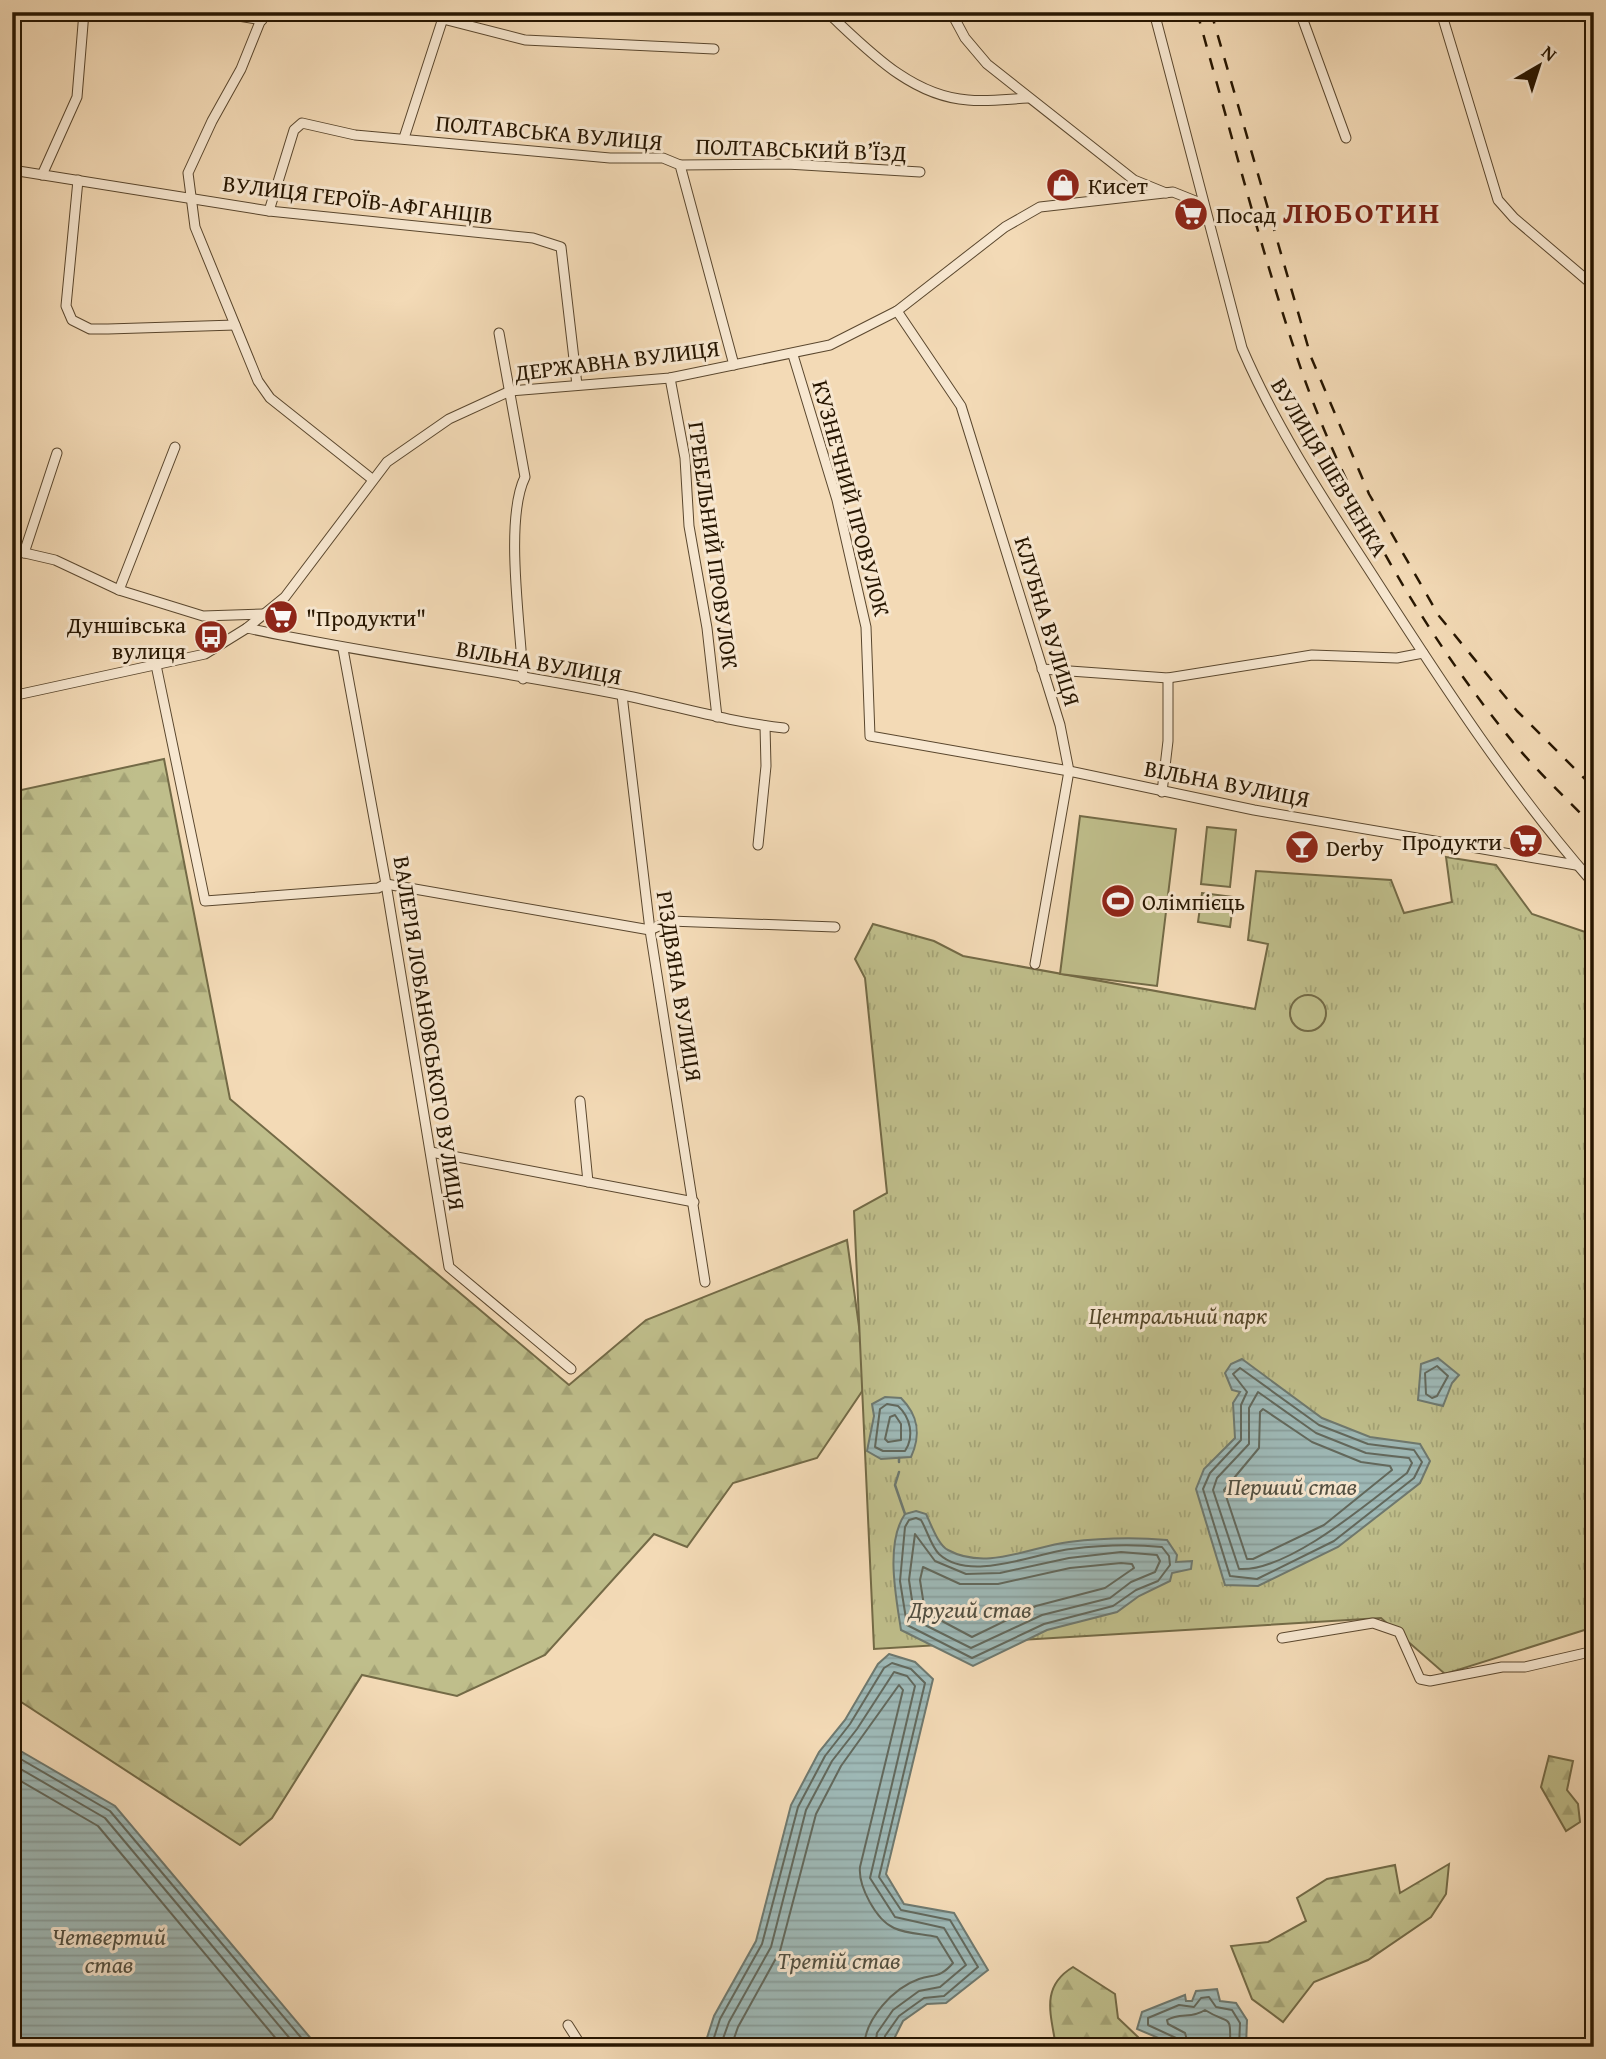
<svg xmlns="http://www.w3.org/2000/svg" width="1606" height="2059" viewBox="0 0 1606 2059" font-family="'Gentium Book Plus',serif">
  <style>
    .forest { fill: url(#forest-firs); stroke: #736a46; stroke-width: 2 }
    .park { fill: url(#park-tufts); stroke: #736a46; stroke-width: 2 }
    .pitch { fill: #bfbe8b; stroke: #736a46; stroke-width: 2 }
    .water { fill: url(#water-rules); stroke: #6e786e; stroke-width: 2 }
    .lines { fill: none; stroke-linecap: round; stroke-linejoin: round }
    .shore { stroke: #62685c; stroke-width: 2 }
    .stream { stroke: #6e786e; stroke-width: 2.5 }
    .minor-casing { stroke: #5a472e; stroke-width: 11 }
    .minor { stroke: #f7e7d0; stroke-width: 9 }
    .rail { stroke: #271601; stroke-width: 2.5; stroke-dasharray: 12 12; stroke-linecap: butt }
    .labels { text-anchor: middle; dominant-baseline: central; stroke-width: 6; stroke-linejoin: round; paint-order: stroke }
    .street-label { font-size: 23px; fill: #271601; stroke: #f7e7d0 }
    .poi-label { font-size: 23px; fill: #271601; stroke: #f7e7d0; text-anchor: start }
    .park-label { font-size: 23px; font-style: italic; fill: #55482a; stroke: #f7e7d0 }
    .water-label { font-size: 24px; font-style: italic; fill: #514f41; stroke: #f7e7d0 }
    .district-label { font-size: 30px; font-weight: bold; letter-spacing: 2px; fill: #7a1f14; stroke: #f7e7d0 }
  </style>
  <defs>
    <pattern id="forest-firs" width="22" height="20" patternUnits="userSpaceOnUse" patternTransform="scale(1.75)"><rect width="22" height="20" fill="#bfbe8b"/><path d="M5 1l3.5 6h-7zM16 11l3.5 6h-7z" fill="#a4a376"/></pattern>
    <pattern id="park-tufts" width="24" height="20" patternUnits="userSpaceOnUse" patternTransform="scale(1.75)"><rect width="24" height="20" fill="#bfbe8b"/><path d="M3 7l-1-3M5 7V3M7 7l1-3M15 17l-1-3M17 17v-4M19 17l1-3" fill="none" stroke="#a4a376"/></pattern>
    <pattern id="water-rules" width="6" height="5" patternUnits="userSpaceOnUse" patternTransform="scale(1.75)"><rect width="6" height="5" fill="#9eb9b7"/><path d="M0 2.5h6" fill="none" stroke="#889e9c"/></pattern>
  </defs>
  <rect width="100%" height="100%" fill="#f3dab6"/>
  <filter id="stains"><feTurbulence type="fractalNoise" baseFrequency=".00286" numOctaves="4"/><feColorMatrix values="0 0 0 0 .2 0 0 0 0 .09 0 0 0 0 .02 0 0 0 .5 -.17"/></filter>
  <radialGradient id="worn" r=".72"><stop offset=".6" stop-color="#630" stop-opacity="0"/><stop offset="1" stop-color="#630" stop-opacity=".3"/></radialGradient>
  <!-- forest -->
  <g class="forest">
    <path d="M164,759l66,340 339,286 77,-65 201,-80 20,144 -50,74 -84,25 -46,64 -33,-13 -109,121 -88,41 -95,-21 -90,143 -32,27 -228,-149v-904z"/>
    <path d="M1549,1756l24,5 -6,29 11,14 2,18 -14,9 -25,-44z"/>
    <path d="M1594,1762v38l-7,-2v-32z"/>
    <path d="M1449,1864l-3,30 -15,23 -63,43 -54,22 -31,40 -31,-23 -21,-53 37,-4 38,-21 -9,-23 30,-19 68,-14 5,28z"/>
    <path d="M1073,1967l42,27 3,24 20,19 -4,10h-78c-5,-33 -16,-60 17,-80z"/>
  </g>
  <!-- park -->
  <path class="park" d="M1446,857l50,8 36,49 62,21v692l-149,47 -64,-56 -507,31 -20,-438 33,-18 -22,-215 -10,-19 18,-35 61,17 29,15 292,53 13,-65 -20,-4 8,-69 135,9 13,33 48,-11z"/>
  <!-- pitch -->
  <g class="pitch">
    <path d="M1080,816l96,13 -19,157 -97,-12z"/>
    <path d="M1207,827l29,3 -6,57 -29,-3z"/>
    <path d="M1202,893l32,4 -4,30 -32,-5z"/>
    <circle cx="1308" cy="1013" r="18"/>
  </g>
  <!-- water -->
  <g class="water">
    <path d="M1438,1358l21,17 -7,8 -9,23 -25,-6 3,-36z"/>
    <path d="M1242,1359l80,59 48,19 50,7 10,17 -10,22 -82,64 -80,39 -33,-1 -29,-96 8,-20 31,-31 -2,-35 7,-11 -8,-2 -7,-17 6,-9z"/>
    <path d="M885,1397l16,1c18,18 20,37 10,59l-30,2 -14,-8 7,-35 -2,-12z"/>
    <path d="M916,1511l10,3c5,10 12,31 22,36 38,21 82,-3 121,-8 33,-4 64,-5 98,-2l10,15 -1,7 16,-1 -1,8 -19,4 -2,8 -31,15 -22,16 -70,18 -74,36 -72,-36c-5,-33 -16,-87 4,-116z"/>
    <path d="M889,1654l26,8 18,17 -47,195 18,30 50,9 34,57 -42,33 -19,1 -24,17 -13,26h-186l10,-31 42,-75 35,-136 28,-53 26,-32 33,-56z"/>
    <path d="M12,1746l103,60 203,241h-291l-15,-18z"/>
    <path d="M1217,1989l3,12 16,2 11,17 -1,27h-66l-43,-18 5,-17 43,-17 1,6h6l4,-10z"/>
  </g>
  <g class="lines">
    <!-- shore -->
    <g class="shore">
      <path d="M1437,1366l11,10 -11,20 -5,2 -6,-4 -1,-21z"/>
      <path d="M1240,1368l79,57 49,19 46,6 8,12 -8,16 -80,63 -77,38 -27,-3 -27,-87 7,-16 31,-33v-35l6,-13 -14,-18z"/>
      <path d="M1258,1392l58,41 50,20 43,5 3,5 -5,10c-39,30 -119,99 -168,96l-26,-79 4,-12 32,-34v-36z"/>
      <path d="M887,1404l11,2c12,11 17,30 7,45h-22l-8,-4 5,-38z"/>
      <path d="M1263,1409l49,33 49,20 29,4 2,4 -68,55 -71,34h-6l-23,-69 35,-42 1,-36z"/>
      <path d="M895,1415l6,9v16l-13,2 -3,-3 5,-22z"/>
      <path d="M916,1518l5,2c6,10 10,26 18,34 31,29 96,-1 132,-5 31,-4 60,-5 91,-2l7,9 1,9 -12,16 -22,9 -23,16 -69,18 -72,34 -65,-33 -7,-44 5,-54 4,-7z"/>
      <path d="M915,1534l20,27 31,13 34,-1 69,-15 52,-6 36,3 3,6 -5,11 -24,10 -21,16 -68,17 -71,33 -56,-28 -6,-40z"/>
      <path d="M1121,1563l11,1 2,4 -29,20 -69,18 -64,31 -47,-25 -5,-32 3,-13 37,17h38l72,-16z"/>
      <path d="M12,1754l98,57 199,236"/>
      <path d="M12,1764l93,54 192,229"/>
      <path d="M12,1776l86,50 185,221"/>
      <path d="M711,2047l9,-28 42,-75 36,-137 27,-51 25,-32 34,-56 8,-5 19,6 14,14 -46,194 22,33 49,10 28,47 -34,29 -20,2 -25,18 -14,20 -2,11"/>
      <path d="M720,2047l9,-25 42,-75 35,-137 26,-49 25,-32 37,-57 13,4 8,10 -45,192 25,39 49,11 22,37 -26,22 -21,4 -26,19 -16,23 -2,14"/>
      <path d="M731,2047l7,-20 42,-76 36,-137 25,-48 58,-81 4,5 -43,177c-2,19 16,53 34,61 13,6 30,6 43,9l16,26c-13,15 -18,11 -34,16 -26,9 -54,40 -55,68"/>
      <path d="M1180,2047l-4,-9 -28,-13v-7l31,-13 15,2 7,-9 8,-1 7,10 16,3 8,13 -1,24"/>
      <path d="M1189,2047l-4,-14 -17,-9 -1,-4c13,-8 25,-1 38,-10 25,16 26,1 25,37"/>
    </g>
    <!-- stream -->
    <g class="stream">
      <path d="M899,1462v-4"/>
      <path d="M899,1472l-4,13 10,29"/>
    </g>
    <!-- minor casing -->
    <g class="minor-casing">
      <g id="minor">
        <path d="M214,12l48,8"/>
        <path d="M264,12l-23,57 -29,52 -24,52 7,54 63,154 12,17 102,81"/>
        <path d="M827,12c40,37 83,84 141,88 20,2 40,-1 60,-2"/>
        <path d="M951,12l14,26 22,26 147,116 32,13"/>
        <path d="M1154,12l88,336c36,84 86,158 135,234 67,104 135,209 217,302"/>
        <path d="M1300,12l46,126"/>
        <path d="M1441,12l57,188 16,18 80,68"/>
        <path d="M443,19l82,21 189,9"/>
        <path d="M404,138l41,-126"/>
        <path d="M680,165l107,-1 133,8"/>
        <path d="M12,170l257,41 264,27 28,9 16,138"/>
        <path d="M42,175l35,-78 7,-85"/>
        <path d="M78,180l-12,126 6,14 18,9h18l127,-4"/>
        <path d="M269,211l25,-81 8,-7 53,12 255,23h53l17,7 54,200"/>
        <path d="M897,311l64,95 99,319 9,46 -34,193"/>
        <path d="M499,333l26,144c-21,43 -4,151 -2,202"/>
        <path d="M793,355l44,145 29,127 4,109 199,35 185,39 322,55"/>
        <path d="M670,378l15,80 4,68 18,102 10,89"/>
        <path d="M12,550l43,10 64,30 84,26 60,-2"/>
        <path d="M24,553l33,-100"/>
        <path d="M119,590l56,-143"/>
        <path d="M247,628c124,27 251,42 376,67 53,11 106,27 161,33"/>
        <path d="M343,649l43,235 63,383 122,102"/>
        <path d="M156,665l49,236 173,-13 8,-4 264,46 20,-9 165,6"/>
        <path d="M1042,669l126,9 144,-23 85,3 26,-5"/>
        <path d="M622,695l28,235 55,352"/>
        <path d="M12,696l193,-42 42,-26 38,-31 102,-135 62,-43 61,-28 160,-13 160,-33 67,-34 108,-84 35,-20 133,-15 30,12"/>
        <path d="M1162,792l6,-51v-63"/>
        <path d="M758,845l8,-79 -1,-40"/>
        <path d="M580,1101l8,81"/>
        <path d="M431,1152l263,50"/>
        <path d="M1282,1638l91,-15 26,9 21,47 10,2 72,-14h23l69,-16"/>
        <path d="M568,2025l14,22"/>
      </g>
    </g>
    <!-- minor -->
    <use href="#minor" class="minor"/>
    <!-- rail -->
    <g class="rail">
      <path d="M1197,12c34,120 65,243 105,360 46,132 126,268 215,375 24,28 51,53 77,80"/>
      <path d="M1211,12l100,345 58,137 70,122 78,95 77,77"/>
    </g>
  </g>
  <!-- icons -->
  <defs>
    <g id="shop-disc" transform="scale(1.75)"><circle r="9.5" fill="#8f2418" stroke="#f7e7d0"/><path d="M-5-2.5h2.3a2.7 3.5 0 0 1 5.4 0H5L5.5 6h-11ZM-1.5-2.5h3a1.5 2.3 0 0 0-3 0Z" fill="#fff"/></g>
    <g id="supermarket-disc" transform="scale(1.75)"><circle r="9.5" fill="#8f2418" stroke="#f7e7d0"/><path d="M-6-5.5h2.5l.6 2H6L4.5 2H-2.5L-4.4-4H-6ZM-1.5 3.2a1.3 1.3 0 1 0 .1 0ZM3 3.2a1.3 1.3 0 1 0 .1 0Z" fill="#fff"/></g>
    <g id="bus-disc" transform="scale(1.75)"><circle r="9.5" fill="#8f2418" stroke="#f7e7d0"/><path d="M-5-6H5V4H4V6H2V4H-2V6H-4V4H-5ZM-3.5-4V0h7V-4ZM-3.5 1.2v1.5H-2V1.2ZM2 1.2v1.5H3.5V1.2Z" fill="#fff"/></g>
    <g id="bar-disc" transform="scale(1.75)"><circle r="9.5" fill="#8f2418" stroke="#f7e7d0"/><path d="M-6-5H6L.8 .8V4.5H3.5V6h-7V4.5H-.8V.8Z" fill="#fff"/></g>
    <g id="stadium-disc" transform="scale(1.75)"><circle r="9.5" fill="#8f2418" stroke="#f7e7d0"/><path d="M0-5a6.5 5 0 1 0 0 10a6.5 5 0 1 0 0-10ZM-3.5-1.8h7v3.6h-7Z" fill="#fff"/></g>
  </defs>
  <g fill-rule="evenodd">
    <use href="#shop-disc" x="1063" y="185"/>
    <use href="#supermarket-disc" x="1191" y="214"/>
    <use href="#supermarket-disc" x="281" y="617"/>
    <use href="#bus-disc" x="211" y="637"/>
    <use href="#supermarket-disc" x="1526" y="841"/>
    <use href="#bar-disc" x="1302" y="847"/>
    <use href="#stadium-disc" x="1118" y="901"/>
  </g>
  <g class="labels">
    <!-- street labels -->
    <g class="street-label">
      <text transform="translate(549 132) rotate(5)">ПОЛТАВСЬКА ВУЛИЦЯ</text>
      <text transform="translate(801 149) rotate(2)">ПОЛТАВСЬКИЙ В’ЇЗД</text>
      <text transform="translate(358 199) rotate(7)">ВУЛИЦЯ ГЕРОЇВ-АФГАНЦІВ</text>
      <text transform="translate(617 360) rotate(-7)">ДЕРЖАВНА ВУЛИЦЯ</text>
      <text transform="translate(1330 467) rotate(59)">ВУЛИЦЯ ШЕВЧЕНКА</text>
      <text transform="translate(852 498) rotate(75)">КУЗНЕЧНИЙ ПРОВУЛОК</text>
      <text transform="translate(714 545) rotate(82)">ГРЕБЕЛЬНИЙ ПРОВУЛОК</text>
      <text transform="translate(1048 621) rotate(73)">КЛУБНА ВУЛИЦЯ</text>
      <text transform="translate(539 662) rotate(10)">ВІЛЬНА ВУЛИЦЯ</text>
      <text transform="translate(1227 783) rotate(11)">ВІЛЬНА ВУЛИЦЯ</text>
      <text transform="translate(680 986) rotate(81)">РІЗДВЯНА ВУЛИЦЯ</text>
      <text transform="translate(430 1033) rotate(81)">ВАЛЕРІЯ ЛОБАНОВСЬКОГО ВУЛИЦЯ</text>
    </g>
    <!-- poi labels -->
    <g class="poi-label">
      <text x="1088" y="185">Кисет</text>
      <text x="1216" y="214">Посад</text>
      <text x="306" y="617">"Продукти"</text>
      <text x="186" y="624" text-anchor="end">Дуншівська<tspan x="186" dy="26">вулиця</tspan></text>
      <text x="1502" y="841" text-anchor="end">Продукти</text>
      <text x="1326" y="847">Derby</text>
      <text x="1142" y="901">Олімпієць</text>
    </g>
    <!-- park labels -->
    <g class="park-label">
      <text x="1178" y="1315">Центральний парк</text>
    </g>
    <!-- water labels -->
    <g class="water-label">
      <text x="1292" y="1486">Перший став</text>
      <text x="970" y="1609">Другий став</text>
      <text x="109" y="1936">Четвертий<tspan x="109" dy="28">став</tspan></text>
      <text x="839" y="1960">Третій став</text>
    </g>
    <!-- district labels -->
    <g class="district-label">
      <text x="1362" y="212">ЛЮБОТИН</text>
    </g>
  </g>
  <!-- margin -->
  <rect width="1606" height="2059" fill="none" stroke="#f3dab6" stroke-width="42"/>
  <rect x="14" y="14" width="1578" height="2031" fill="none" stroke="#271601" stroke-width="3.5"/>
  <rect x="21" y="21" width="1564" height="2017" fill="none" stroke="#271601" stroke-width="2"/>
  <!-- north arrow -->
  <g transform="translate(1539 66) rotate(39)" stroke="#f7e7d0" stroke-width="5" paint-order="stroke">
  <path d="M0-5L12 26L0 18L-12 26Z" fill="#271601"/>
  <text y="-10" font-size="19" font-weight="bold" text-anchor="middle" fill="#271601">N</text>
  </g>
  <rect width="100%" height="100%" filter="url(#stains)"/>
  <rect width="100%" height="100%" fill="url(#worn)"/>
</svg>
